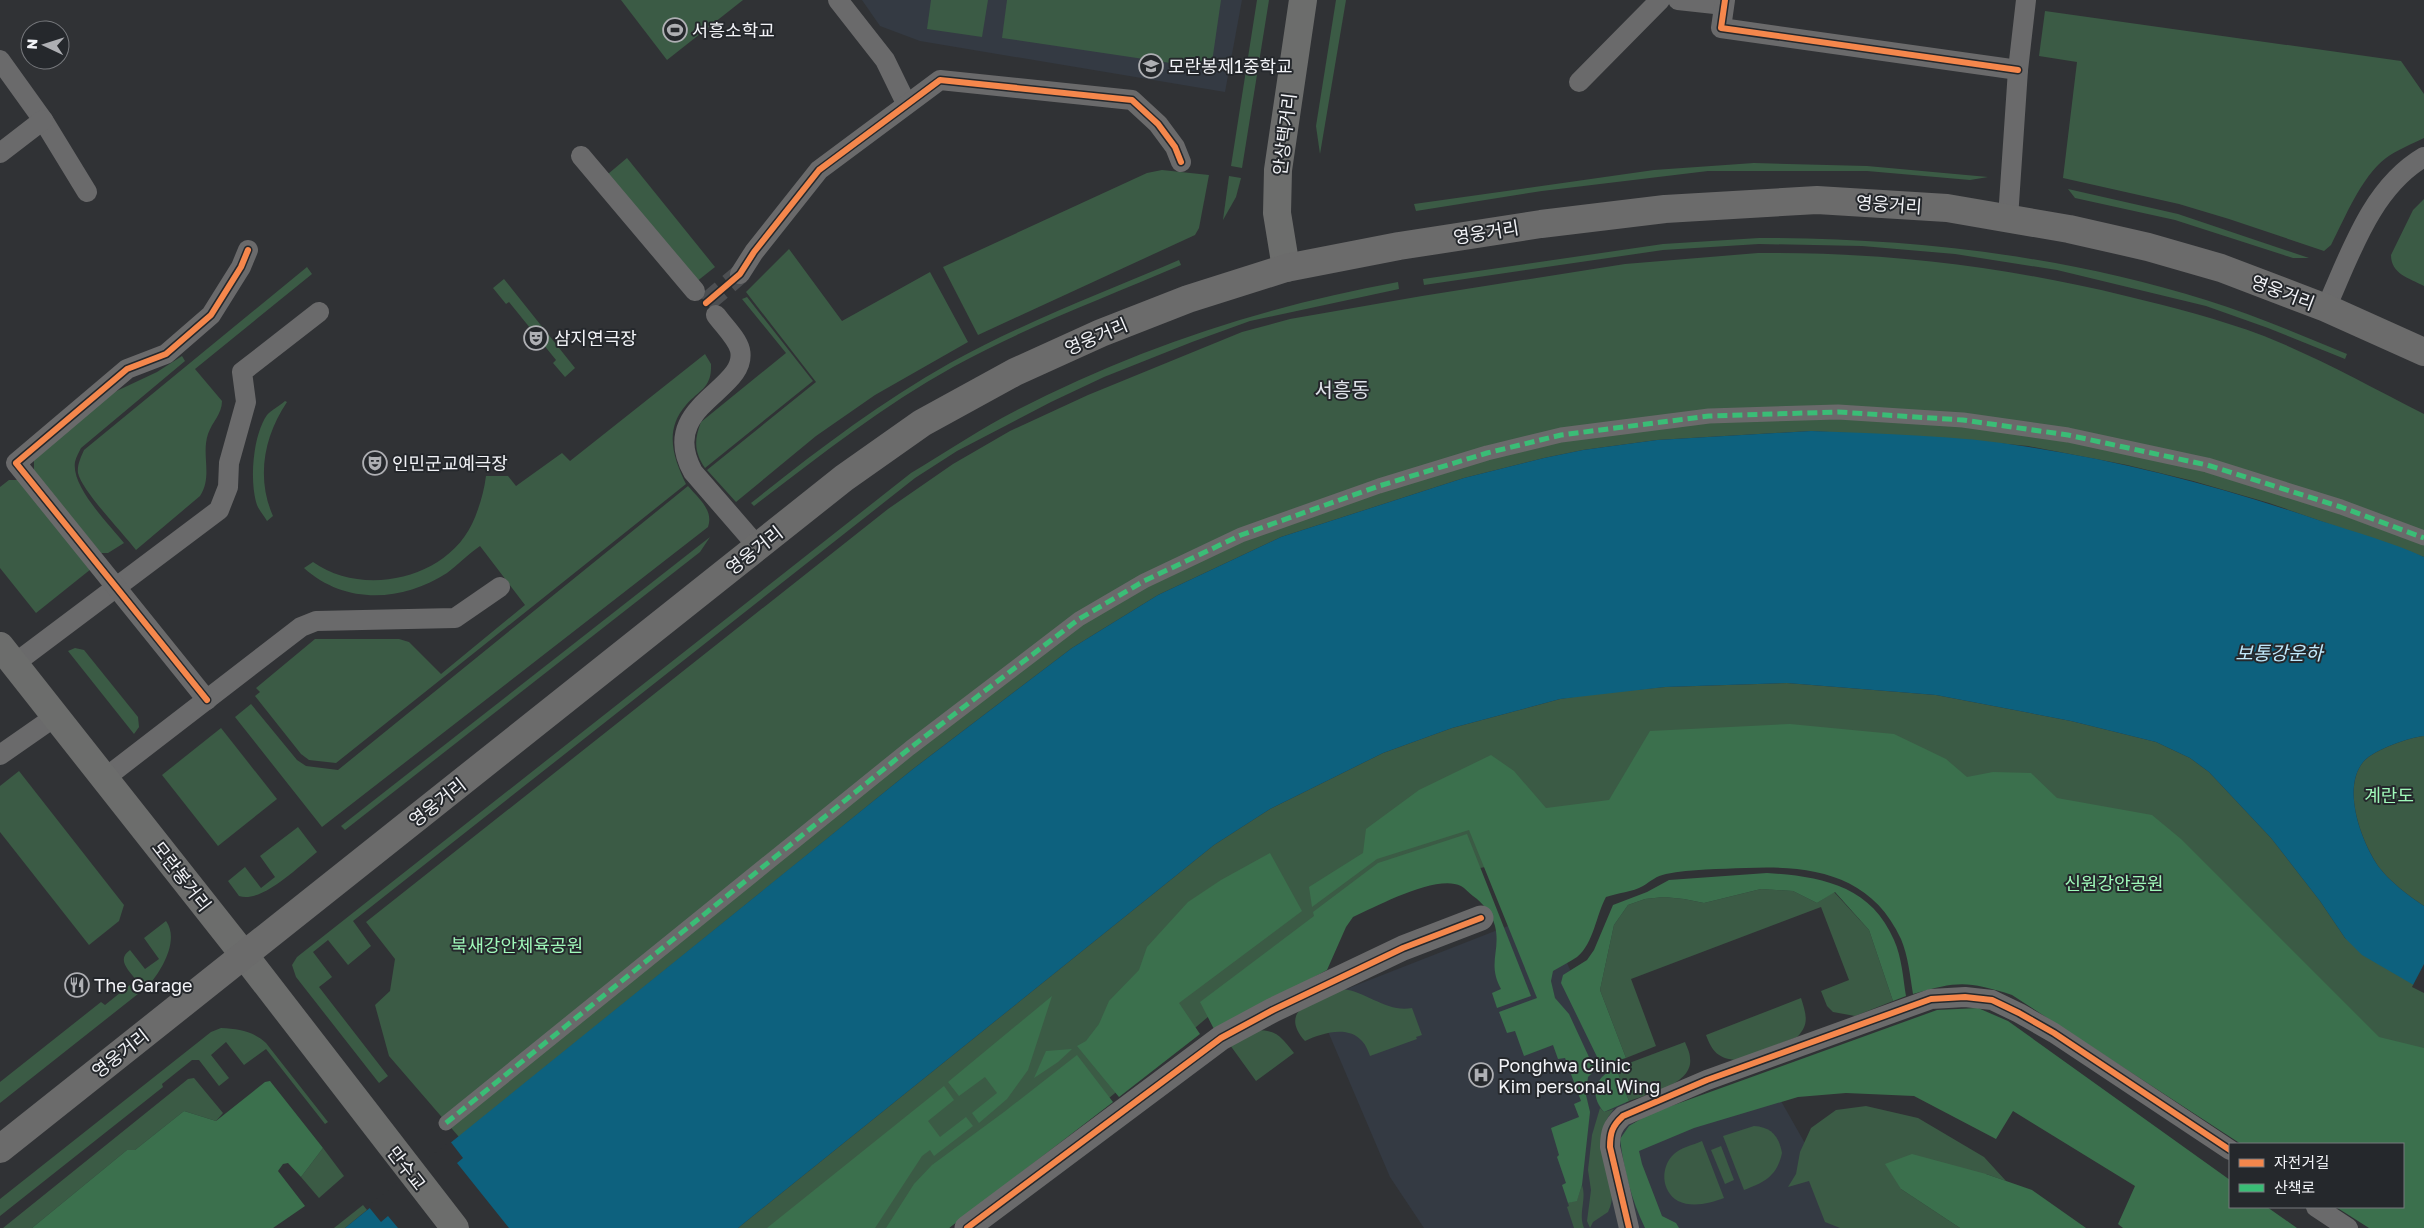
<svg xmlns="http://www.w3.org/2000/svg" width="2424" height="1228" viewBox="0 0 2424 1228" font-family="'Golos Text','Noto Sans KR',sans-serif">
  <style>
    .built { fill: #343a43 }
    .green { fill: #3b5b45 }
    .forest { fill: #3b704d }
    .water { fill: #0d617e }
    .pier { fill: #303235 }
    .lines { fill: none; stroke-linecap: round; stroke-linejoin: round }
    .minor-tunnel { stroke: #4d4f52; stroke-width: 20; stroke-dasharray: 20 10; stroke-linecap: butt }
    .pedestrian { stroke: #6a6a6b; stroke-width: 15 }
    .minor { stroke: #6a6a6b; stroke-width: 20 }
    .tertiary { stroke: #6a6a6b; stroke-width: 25 }
    .secondary { stroke: #6c6d6c; stroke-width: 28 }
    .primary { stroke: #6b6b6b; stroke-width: 28 }
    .quiet { stroke: #3abd76; stroke-width: 5; stroke-dasharray: 10 5; stroke-linecap: butt }
    .cycleway-casing { stroke: #25282c; stroke-width: 9 }
    .cycleway { stroke: #f5874c; stroke-width: 6 }
    .labels { text-anchor: middle; dominant-baseline: central; stroke-width: 4; stroke-linejoin: round; paint-order: stroke }
    .poi-label { font-size: 18px; fill: #f2f3f7; stroke: #25282c; text-anchor: start }
    .street-label { font-size: 18px; fill: #f2f3f7; stroke: #25282c }
    .park-label { font-size: 18px; fill: #a0f9ba; stroke: #25282c }
    .water-label { font-size: 19px; font-style: italic; fill: #c1e9fc; stroke: #25282c }
    .quarter-label { font-size: 20px; fill: #e1e4eb; stroke: #25282c }
  </style>
  <rect width="100%" height="100%" fill="#303235"/>
  <!-- built -->
  <g class="built">
    <path d="M862,0h380l-17,92 -305,-51 -40,-15z"/>
    <path d="M1518,922l40,20 50,115 33,84 136,-47 67,118 6,16h-426l-34,-51 -69,-162 18,-23z"/>
  </g>
  <!-- green -->
  <g class="green">
    <path d="M621,0h122l-76,60z"/>
    <path d="M931,0h57l-6,37 -55,-8z"/>
    <path d="M1007,0h214l-10,69 -209,-31z"/>
    <path d="M1257,0h12l-27,168 -11,-2z"/>
    <path d="M1336,0h10l-26,154 -4,-28z"/>
    <path d="M2045,11l356,50 23,33v44c-12,6 -27,12 -38,20 -25,19 -41,60 -55,87l-7,6 -95,-32 -50,-15 -116,-26 14,-116 -38,-6z"/>
    <path d="M627,158l88,109 -19,15 -88,-108z"/>
    <path d="M1754,163l113,3 121,11 -18,3 -103,-9h-159l-166,20 -126,20 -2,-7 240,-34z"/>
    <path d="M1162,170l47,5 -10,53 -4,7 -217,100 -35,-68 204,-94z"/>
    <path d="M1229,176l12,2 -5,19 -13,23z"/>
    <path d="M2068,189l110,25 131,44h-16l-118,-38 -100,-22z"/>
    <path d="M2424,199v87c-15,-8 -33,-12 -33,-31l22,-45z"/>
    <path d="M1759,238c151,0 303,17 447,62 48,15 95,35 141,54l-2,5 -77,-31 -62,-22 -149,-36 -102,-16 -93,-8 -103,-2 -96,6 -239,35 -1,-6 240,-35z"/>
    <path d="M789,249l53,72 88,-49 38,70 -93,53 -59,41 -80,66 -29,-32 109,-88 -70,-90z"/>
    <path d="M1758,253c126,-1 245,13 368,43 46,11 93,23 138,40 55,22 107,51 160,78v143l-155,-54 -76,-22 -66,-16 -99,-19 -74,-7 -143,-8 -154,9 -74,10 -39,8 -80,20 -183,59 -123,58 -86,53 -159,121 -454,368 -70,-81 -14,-51 15,-14 5,-32 -29,-37 522,-413 65,-45 57,-33 78,-36 154,-63 48,-13 132,-23 203,-32z"/>
    <path d="M1179,260l2,5c-77,33 -155,62 -228,102 -72,40 -135,90 -199,139l-3,-3c64,-51 128,-100 199,-140 74,-41 152,-70 229,-103z"/>
    <path d="M307,267l5,7 -117,95 27,32c0,13 -10,21 -14,33 -7,21 5,42 -8,62l-64,54c-13,-17 -54,-59 -58,-77 -1,-8 3,-16 6,-23z"/>
    <path d="M504,279l71,89 -10,9 -12,-14 3,-3 -47,-58 -3,2 -13,-16z"/>
    <path d="M1398,282l1,7 -149,32 -58,21 -88,35 -53,25 -94,49 -42,27 -562,443 18,25 -23,19 -20,-25 -15,12 19,25 -13,10 69,89 -9,7 -83,-106 -4,-12 5,-8 614,-484c30,-18 60,-38 91,-55 123,-66 258,-111 396,-136z"/>
    <path d="M747,297l66,84 -108,87c-11,-16 -11,-28 -4,-46l85,-69 -44,-54z"/>
    <path d="M705,354l6,10c1,24 -11,25 -25,41 -22,25 -13,52 0,79l-350,279 -27,-3 -8,-6 -46,-58 5,-4 -4,-4 59,-49h84l10,3 32,32 84,-69 -45,-59c-12,8 -22,19 -33,27 -45,29 -102,32 -143,-5l9,-6c49,35 132,18 159,-38 7,-15 12,-32 14,-48h22l8,10 46,-33 8,8z"/>
    <path d="M182,356l3,5 -104,87c-2,4 -5,9 -6,14 -4,25 34,62 49,81l-16,10h-7l-67,-82v-11l72,-64 51,-24z"/>
    <path d="M285,401l2,1c-23,34 -31,76 -14,114l-6,5c-3,-5 -8,-11 -10,-16 -8,-24 -4,-70 10,-90 4,-5 13,-9 18,-14z"/>
    <path d="M9,480h11l71,89 -55,44 -36,-45v-81z"/>
    <path d="M688,486c10,12 26,24 20,41l-386,300 -87,-110 16,-13 46,56 9,6 32,4z"/>
    <path d="M710,537l-10,15 -355,278 -4,-4z"/>
    <path d="M75,648l9,2 54,67 1,10 -5,7 -66,-83z"/>
    <path d="M1787,683l149,12 135,26 85,21 34,16 19,14 62,66 49,63 25,37 79,53v237l-21,-21v-63l-387,-151 -105,-31 -10,-31 -25,-33 -48,-28 -139,-11 -199,7 -137,28 -164,139 -240,195h-211l476,-383 56,-36 113,-56 69,-25 108,-29 32,-5 73,-7z"/>
    <path d="M221,728l56,71 -59,47 -56,-71z"/>
    <path d="M2424,736v170c-15,-10 -35,-25 -46,-40 -17,-25 -37,-79 -14,-105 10,-11 46,-24 60,-25z"/>
    <path d="M19,771l105,134 -5,16 -30,24 -89,-113v-46z"/>
    <path d="M298,827l19,25c-17,13 -55,52 -78,44l-11,-15 17,-14 16,21 14,-11 -15,-21z"/>
    <path d="M1761,889l32,2 24,12 17,-11 35,38 24,71 -38,15 -22,-4 -6,-6 -6,-15 28,-11 -28,-73 -190,72 25,67 -30,12 -26,-68 14,-65 14,-20 17,-6 19,-2 20,2 20,4z"/>
    <path d="M166,921c14,19 -5,51 -18,65l-148,117v-21l101,-80 4,3 31,-25c-7,-10 -20,-20 -6,-30l15,19 14,-10 -15,-21z"/>
    <path d="M1343,989c24,3 45,24 69,19l10,27 -6,2 1,2 -47,17c-2,-5 -4,-11 -8,-15 -14,-16 -40,-8 -57,0 -29,-33 13,-41 38,-52z"/>
    <path d="M1801,998c5,16 9,26 -4,39l-60,23c-19,-1 -25,-9 -31,-25z"/>
    <path d="M221,1028c18,1 32,3 45,15l62,79 -3,2 -59,-75 -22,16 -18,-23 -15,13 18,23 -10,8 -20,-26h-7l-30,24 1,3 -163,129v-17l211,-167z"/>
    <path d="M1255,1030c22,0 25,6 39,23l-38,28 -26,-36z"/>
    <path d="M1685,1042c2,5 5,11 5,16 4,26 -42,36 -61,43l-13,-33z"/>
    <path d="M194,1078l29,35 -7,8 -32,-10 -49,39h-8l-95,78h-29l185,-149z"/>
    <path d="M1866,1106l52,12 66,39 22,24 -20,-7 -85,15 59,39h-120l-15,-6 -16,-41 -21,6 8,-13 4,-22 11,-24 25,-18z"/>
    <path d="M1600,1108l4,4 10,-3c-33,39 11,72 -6,103l-15,10 -3,6 -3,-7 4,-31 -3,-20 4,-35z"/>
    <path d="M1754,1126c17,1 25,10 28,27 -5,23 -17,29 -38,37l-21,-54z"/>
    <path d="M1702,1141l22,57c-13,5 -32,10 -46,3 -17,-10 -18,-34 -4,-47 6,-6 19,-9 28,-13z"/>
    <path d="M1721,1146l13,34 -9,4 -14,-34z"/>
    <path d="M323,1148l21,28 -25,22 -18,-21z"/>
    <path d="M1582,1185c5,14 -4,28 2,43h-10l-7,-21 2,-1 -1,-3 9,-3z"/>
    <path d="M363,1205l4,5 -22,18h-11z"/>
  </g>
  <!-- forest -->
  <g class="forest">
    <path d="M1790,724l104,10 52,25 21,18 26,-5 38,1 26,25 95,17 29,24 198,198 45,11v180h-55l-33,-21h67v-63h-162l-229,-149c-45,-14 -53,-14 -99,-1 -3,-19 -5,-38 -12,-55 -30,-66 -92,-74 -155,-71 -27,1 -54,1 -80,6 -10,2 -15,7 -23,12 -10,6 -26,7 -37,11 -10,18 -12,46 -29,60 -7,5 -16,9 -24,14l-2,10 4,17 14,16 26,56 -7,7 -2,18 4,17 -8,73 -5,16 -9,2 -6,-18 4,-2 -9,-26 2,-2 -8,-27 28,-11 -5,-13 7,-3 -16,-43 -7,1 -5,-14 -29,11 -9,-25 -8,2 -8,-21 38,-14 -68,-168 -92,29 -65,48 -3,-20 54,-34 3,-24 53,-39 72,-35 23,16 32,37 63,-8 41,-69z"/>
    <path d="M1467,834l64,162 -34,12 -5,-15 9,-4c-14,-26 0,-38 -6,-63 -3,-12 -12,-23 -22,-30 -4,-3 -8,-8 -12,-10 -25,-12 -83,20 -108,31l-7,10 -19,43 -112,61 -15,-29 114,-86 -1,-4 65,-49z"/>
    <path d="M1270,853l32,58 -123,92 21,31 -81,63 -42,-51 9,-5 13,-17 10,-23 30,-31 8,-23 41,-45 33,-22z"/>
    <path d="M1767,873c52,3 104,12 127,67 8,18 9,38 12,56l-13,5 -24,-71 -34,-38 -18,11 -24,-12 -32,-2 -57,14 -20,-4 -20,-2 -19,2 -17,6 -14,20 -14,65 26,68 -25,7 -40,-82 2,-8 24,-15 7,-10 19,-45 34,-13 22,-12z"/>
    <path d="M1052,996l-24,74 -21,29 -28,24 -7,-10 25,-20 -12,-16 -26,19 -11,-14z"/>
    <path d="M1978,1008l30,13 222,159v27h37l30,21h-174l-5,-4 17,-38 -122,-75 -17,28 -82,-43 -68,-3 -48,4 -104,31 -55,23 3,13 20,52 14,7 3,5h-34c-14,-29 -21,-58 -25,-89l9,-13 20,-12 288,-104z"/>
    <path d="M1072,1049l-14,13 -24,16 12,-27z"/>
    <path d="M1077,1055l36,47 -164,126h-63l28,-44 18,-19 72,-53z"/>
    <path d="M1616,1068l13,33 -25,11c-16,-18 -8,-36 12,-44z"/>
    <path d="M270,1081l53,67 -22,29 -13,-14 -5,1 -5,7 27,35 -32,22h-241l95,-78h8l49,-39 32,10 49,-39z"/>
    <path d="M944,1086l10,14 -26,21 12,16 26,-20 7,9 -39,30 -4,-6 -8,6 -47,72h-108z"/>
    <path d="M1912,1154l74,20 46,16 54,38h-126l-59,-39 -16,-25z"/>
  </g>
  <!-- water -->
  <path class="water" d="M1811,431c72,3 146,4 218,16 99,15 196,41 292,74 34,11 70,21 103,36v179c-14,1 -50,14 -60,25 -23,26 -3,80 14,105 11,15 31,30 46,40v85l-62,-36 -17,-17 -25,-37 -49,-63 -62,-66 -19,-14 -34,-16 -85,-21 -135,-26 -149,-12 -122,4 -105,12 -108,29 -69,25 -113,56 -56,36 -476,383h-393l568,-459 159,-121 86,-53 123,-58 183,-59 80,-20 39,-8 74,-10z"/>
  <!-- pier -->
  <g class="pier">
    <path d="M2424,964v29l-12,-6z"/>
    <path d="M450,1141l13,17 -6,5 52,65h-111l-10,-12 -7,6 -13,-16z"/>
  </g>
  <g class="lines">
    <!-- minor-tunnel -->
    <path class="minor-tunnel" d="M706,303l34,-29"/>
    <!-- pedestrian -->
    <path class="pedestrian" d="M446,1123l464,-375 169,-129 65,-38 97,-46 138,-49 108,-33 74,-18 148,-19 129,-4 125,8 105,15 139,30 134,42 83,31"/>
    <!-- minor -->
    <g class="minor">
      <path d="M838,0l47,60 21,43"/>
      <path d="M1678,0l46,5"/>
      <path d="M1725,0l-4,28 297,42"/>
      <path d="M0,60l43,60 44,72"/>
      <path d="M1579,82l81,-82"/>
      <path d="M0,153l43,-33"/>
      <path d="M581,156l114,135"/>
      <path d="M2008,218l10,-148 8,-70"/>
      <path d="M740,274l14,-22 65,-82 121,-90 192,20 26,24 17,23 6,15"/>
      <path d="M2326,308c24,-53 45,-120 98,-151"/>
      <path d="M716,315c7,10 21,23 24,35 9,41 -84,55 -47,122l65,75"/>
      <path d="M14,664l205,-154 9,-23 1,-24 17,-61 -4,-30 77,-60"/>
      <path d="M207,700l-191,-237 111,-94 39,-15 45,-39 30,-48 7,-17"/>
      <path d="M0,755l56,-39"/>
      <path d="M105,778l196,-151 15,-6 139,-3 45,-31"/>
      <path d="M2316,1207l32,21"/>
      <path d="M1629,1228l-19,-81c0,-14 2,-21 13,-31l84,-36 224,-81 34,-2 27,3 27,13 35,20 176,117"/>
    </g>
    <!-- tertiary -->
    <path class="tertiary" d="M967,1228l254,-190 52,-28 130,-62 78,-30"/>
    <!-- secondary -->
    <g class="secondary">
      <path d="M1286,268l-9,-55 1,-43 25,-170"/>
      <path d="M0,646l244,309 211,273"/>
    </g>
    <!-- primary -->
    <path class="primary" d="M0,1149l844,-671 78,-55 93,-51 86,-39 87,-34 98,-31 113,-22 142,-22 124,-15 152,-9 130,8 122,21 79,18 73,21 105,40 98,44"/>
    <!-- quiet -->
    <path class="quiet" d="M446,1123l464,-375 169,-129 65,-38 97,-46 138,-49 108,-33 74,-18 148,-19 129,-4 125,8 105,15 139,30 134,42 83,31"/>
    <!-- cycleway casing -->
    <g class="cycleway-casing">
      <g id="cycleway">
        <path d="M1725,0l-4,28 297,42"/>
        <path d="M706,303l34,-29 14,-22 65,-82 121,-90 192,20 26,24 17,23 6,15"/>
        <path d="M207,700l-191,-237 111,-94 39,-15 45,-39 30,-48 7,-17"/>
        <path d="M967,1228l254,-190 52,-28 130,-62 78,-30"/>
        <path d="M1629,1228l-19,-81c0,-14 2,-21 13,-31l84,-36 224,-81 34,-2 27,3 27,13 35,20 176,117"/>
      </g>
    </g>
    <!-- cycleway -->
    <use href="#cycleway" class="cycleway"/>
  </g>
  <!-- icons -->
  <defs>
    <g id="stadium-ring" transform="scale(1.25)"><circle r="9.5" fill="#25282c" stroke="#aeafb3" stroke-width="1.5"/><path d="M0-5a6.5 5 0 1 0 0 10a6.5 5 0 1 0 0-10ZM-3.5-1.8h7v3.6h-7Z" fill="#aeafb3"/></g>
    <g id="school-ring" transform="scale(1.25)"><circle r="9.5" fill="#25282c" stroke="#aeafb3" stroke-width="1.5"/><path d="M0-5L7-2L0 1L-7-2ZM-4 1L0 2.5L4 1V4Q0 6-4 4Z" fill="#aeafb3"/></g>
    <g id="theatre-ring" transform="scale(1.25)"><circle r="9.5" fill="#25282c" stroke="#aeafb3" stroke-width="1.5"/><path d="M-5-5.5Q0-4 5-5.5V0Q5 5 0 6Q-5 5-5 0ZM-3.3-2.5H-1v1.5H-3.3ZM1-2.5H3.3v1.5H1ZM-2.8 1Q0 5.5 2.8 1Z" fill="#aeafb3"/></g>
    <g id="restaurant-ring" transform="scale(1.25)"><circle r="9.5" fill="#25282c" stroke="#aeafb3" stroke-width="1.5"/><path d="M-5-6h1v4h1v-4h1v4h1v-4h1v5L-1.5 .5V6h-2V.5L-5-1ZM5-6V6H3V1.5H1.5Q1.5-4 5-6Z" fill="#aeafb3"/></g>
    <g id="hospital-ring" transform="scale(1.25)"><circle r="9.5" fill="#25282c" stroke="#aeafb3" stroke-width="1.5"/><path d="M-5-5h3v3.5h4V-5h3V5h-3V1.5h-4V5h-3Z" fill="#aeafb3"/></g>
  </defs>
  <g fill-rule="evenodd">
    <use href="#stadium-ring" x="675" y="30"/>
    <use href="#school-ring" x="1151" y="66"/>
    <use href="#theatre-ring" x="536" y="338"/>
    <use href="#theatre-ring" x="375" y="463"/>
    <use href="#restaurant-ring" x="77" y="985"/>
    <use href="#hospital-ring" x="1481" y="1075"/>
  </g>
  <g class="labels">
    <!-- poi labels -->
    <g class="poi-label">
      <text x="692" y="30">서흥소학교</text>
      <text x="1168" y="66">모란봉제1중학교</text>
      <text x="554" y="338">삼지연극장</text>
      <text x="392" y="463">인민군교예극장</text>
      <text x="94" y="985">The Garage</text>
      <text x="1498" y="1065">Ponghwa Clinic<tspan x="1498" dy="21">Kim personal Wing</tspan></text>
    </g>
    <!-- street labels -->
    <g class="street-label">
      <text transform="translate(1284 134) rotate(-83)">안상택거리</text>
      <text transform="translate(1889 204) rotate(4)">영웅거리</text>
      <text transform="translate(1486 232) rotate(-9)">영웅거리</text>
      <text transform="translate(2283 292) rotate(21)">영웅거리</text>
      <text transform="translate(1096 336) rotate(-23)">영웅거리</text>
      <text transform="translate(754 550) rotate(-38)">영웅거리</text>
      <text transform="translate(437 802) rotate(-38)">영웅거리</text>
      <text transform="translate(182 876) rotate(52)">모란봉거리</text>
      <text transform="translate(120 1053) rotate(-38)">영웅거리</text>
      <text transform="translate(407 1168) rotate(52)">만수교</text>
    </g>
    <!-- park labels -->
    <g class="park-label">
      <text x="2389" y="795">계란도</text>
      <text x="2114" y="883">신원강안공원</text>
      <text x="517" y="945">북새강안체육공원</text>
    </g>
    <!-- water labels -->
    <g class="water-label">
      <text x="2279" y="652">보통강운하</text>
    </g>
    <!-- quarter labels -->
    <g class="quarter-label">
      <text x="1342" y="389">서흥동</text>
    </g>
  </g>
  <!-- legend -->
  <rect x="2229" y="1143" width="175" height="65" fill="#25282c" stroke="#77797d"/>
  <rect x="2239" y="1159" width="25" height="8" fill="#f5874c" stroke="#77797d"/>
  <text x="2274" y="1168" font-size="15" fill="#f2f3f7">자전거길</text>
  <rect x="2239" y="1184" width="25" height="8" fill="#3abd76" stroke="#77797d"/>
  <text x="2274" y="1193" font-size="15" fill="#f2f3f7">산책로</text>
  <!-- north arrow -->
  <g transform="translate(45 45) rotate(274)"><circle r="24" fill="#25282c" stroke="#77797d"/>
  <path d="M0-4L9 19L0 12L-9 19Z" fill="#aeafb3"/>
  <text y="-8" font-size="14" font-weight="bold" text-anchor="middle" fill="#f2f3f7">N</text>
  </g>
</svg>
